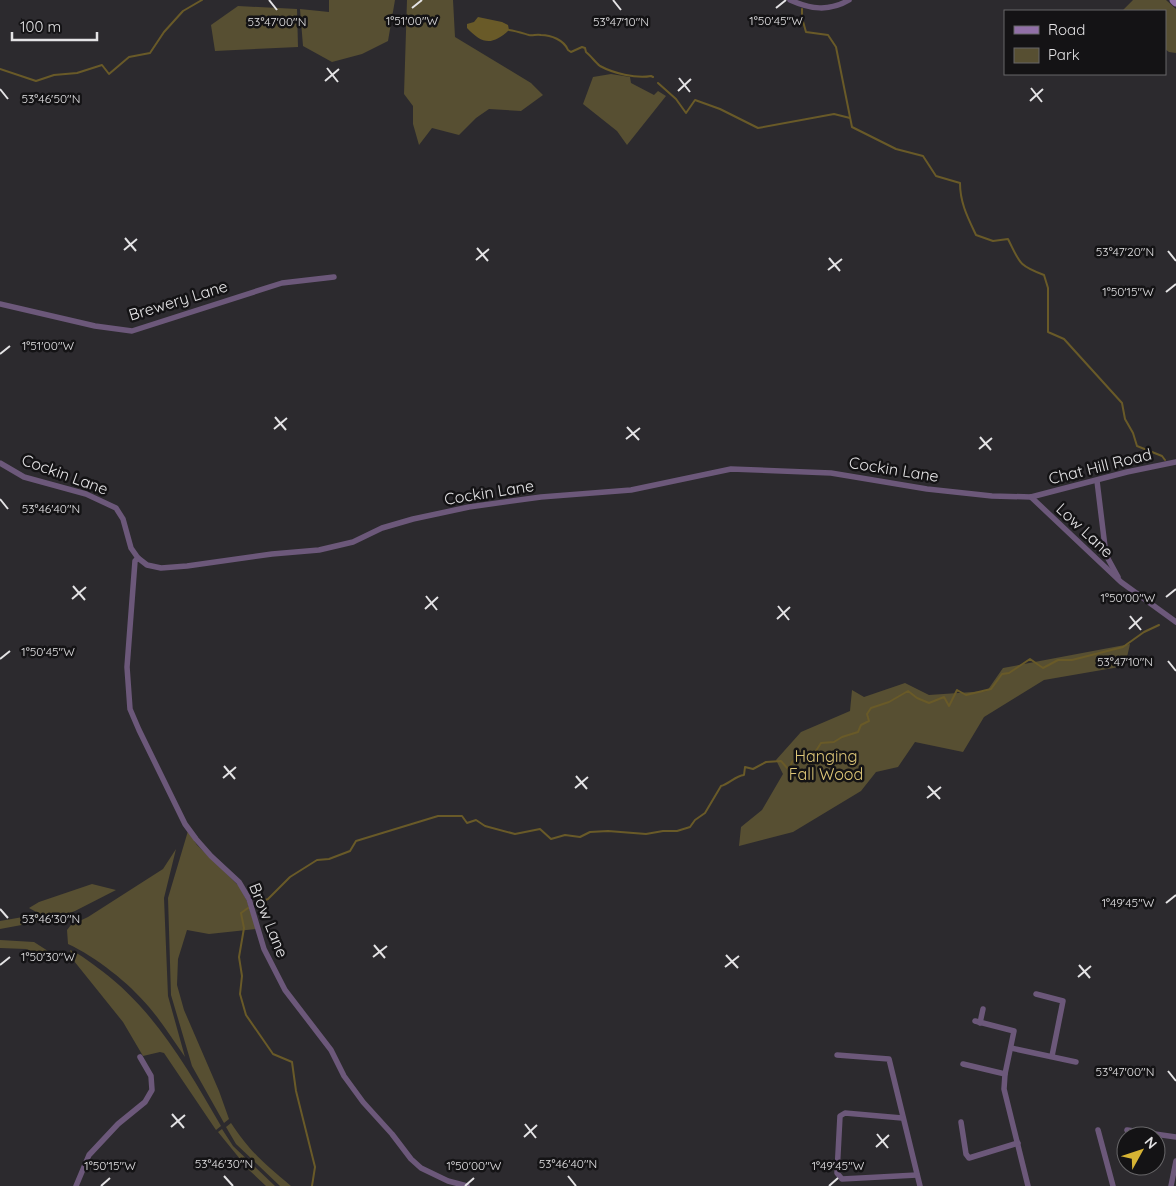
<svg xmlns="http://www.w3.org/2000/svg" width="1176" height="1186" viewBox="0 0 1176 1186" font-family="Quicksand,sans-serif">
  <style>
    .green { fill: #574f32 }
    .water { fill: #695a28 }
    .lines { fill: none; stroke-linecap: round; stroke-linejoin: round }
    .stream { stroke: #695a28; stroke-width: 2 }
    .street { stroke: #6c587a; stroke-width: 5.5 }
    .secondary { stroke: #9170a7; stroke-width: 9 }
    .ticks { fill: none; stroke: #e4e3e5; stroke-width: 2 }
    .labels { text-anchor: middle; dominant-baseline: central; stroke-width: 5; stroke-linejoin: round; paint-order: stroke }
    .street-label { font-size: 16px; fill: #e4e3e5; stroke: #141315 }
    .park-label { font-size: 16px; fill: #dec778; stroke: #141315 }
    .ticks-label { font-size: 12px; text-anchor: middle; fill: #e4e3e5; stroke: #141315; stroke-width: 5; stroke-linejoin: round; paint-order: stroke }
  </style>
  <rect width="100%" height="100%" fill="#2c2a2e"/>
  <!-- green -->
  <g class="green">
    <path d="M329,0h66l-7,41 -26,13 -30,8 -29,-16 -3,-37 29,3z"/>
    <path d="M407,0h46l2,37 76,46 12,12 -22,16 -32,-2 -13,9 -17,17 -27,-7 -13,17 -6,-21v-18l-9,-12z"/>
    <path d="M1133,0h33l10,9v44l-7,-1 -4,-3v-38h-43z"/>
    <path d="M238,6l59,3 1,38 -83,4 -4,-26z"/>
    <path d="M611,74l19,3 1,6 23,12 4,-4 8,5 -39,49 -10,-14 -34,-27 10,-27z"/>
    <path d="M1130,644l-5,22 -81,14 -60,37 -21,35 -48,-10 -17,25 -22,5 -15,19 -68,41 -54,14 2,-19 21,-17 21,-36 -7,-14 25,-28 49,-21 2,-21 12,7 41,-14 24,12 58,-4 16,-23z"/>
    <path d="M188,831l9,14 42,41 8,15 9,28 -47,5 -22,-4 -9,29 -1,26 7,25 35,81 10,28 -5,4 -32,-57 -21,-71 -3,-97z"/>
    <path d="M176,849l-12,49 4,98 17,61c-12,-17 -23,-35 -36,-50 -20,-24 -53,-50 -81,-63l-1,-14 4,-5 17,-8 75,-48z"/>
    <path d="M92,884l24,6 -41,21 -21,8 -54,10v-8l40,-7 -11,-6 10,-6z"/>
    <path d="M0,940l34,2 14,9 -5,5 -17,-7 -26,-1z"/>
    <path d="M70,950c12,5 21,13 32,21 53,40 86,98 119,155l-5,4 -52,-77 -4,-1 -17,4 -20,-34 -49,-61z"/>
    <path d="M231,1123c19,29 34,41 60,63h-11l-44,-42 -10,-17z"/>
    <path d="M222,1129l11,17 42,40h-9l-17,-16 -31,-38z"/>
  </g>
  <!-- water -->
  <path class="water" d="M478,17l24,5 6,3 1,5c-17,16 -27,14 -42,-2v-4l7,-2z"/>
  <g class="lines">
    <!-- stream -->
    <g class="stream">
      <path d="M802,9v9l4,14 22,3 8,12 16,80 44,22 27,7 13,20 24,7c0,20 8,35 16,52l17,6 15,-2c12,24 10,26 36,36l4,13v44l16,7 58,64 3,16 8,14 4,13 25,10 3,4"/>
      <path d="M509,30c7,1 13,3 20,5 4,1 7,-1 12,0 10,0 23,5 27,15l3,2 11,-5 3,1 1,4c5,4 9,10 14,14 13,7 36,13 51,10l2,1"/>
      <path d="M0,69l36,12 18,-6 23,-2 25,-8 7,9 20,-17 21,-4 14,-21 19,-21 19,-11"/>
      <path d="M658,83l18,16 10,14 9,-13 25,9 38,19 76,-14 16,4"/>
      <path d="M256,904l12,-5 22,-22 27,-17 12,-1 21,-8 6,-10 82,-25h24l5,7 9,-3 9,6 30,8 25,-5 11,10 14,-4 15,2 10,-5 18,-1 38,3 17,-3h14l13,-4 5,-7 10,-7 16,-27c8,-2 14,-10 23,-11l1,-8 8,2 13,-7 15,-1 8,9 3,-8 8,-7 12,2 9,-14 13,-1 8,-5 16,-5 3,-7 8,-4 -2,-7 4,-6 18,-6 19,-11 9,7 12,5 15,-6 5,9 8,-16 9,5 25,-6 11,-15 7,-1 21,-14 13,9 15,-8h14l51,-13 21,-15 15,-7"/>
      <path d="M248,908l-7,5 3,15 -5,29 3,19 -2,18 6,21 27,39 19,8 4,29 19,76 -3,19"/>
    </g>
    <!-- street -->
    <g class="street">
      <path d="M790,0c20,9 39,12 59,0"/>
      <path d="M0,304l95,22 37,5 150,-48 52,-6"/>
      <path d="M0,463l24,14 62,17 30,14 7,11 8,29 7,10 9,7 14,3 26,-2 85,-12 47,-4 34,-8 29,-14 31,-9 56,-12 72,-10 90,-7 100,-21 100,4 96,16 65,7 39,1 96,-25 49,-10"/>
      <path d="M1097,481l9,74 12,22"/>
      <path d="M1031,497l90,85 55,40"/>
      <path d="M138,558l-3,3 -8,106 3,42 9,21 46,94 11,15 15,17 28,26 10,17 15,50 21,41 46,60 13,26 19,26 29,32 19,25 10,9 27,13 19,5"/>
      <path d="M1036,994l27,7 -11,55"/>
      <path d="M975,1021l39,10 -9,43 -1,15 24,97"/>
      <path d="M980,1023l3,-14"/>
      <path d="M1011,1048l65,14"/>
      <path d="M837,1055l52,4 31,127"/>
      <path d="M963,1064l42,10"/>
      <path d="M902,1118l-57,-5 -5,3 -3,57 5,6 75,-4"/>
      <path d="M961,1122l5,32 3,4 49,-15"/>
      <path d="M1098,1130l15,56"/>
      <path d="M1127,1130l49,7"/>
      <path d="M76,1186l13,-31 29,-31 27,-22 7,-12 -1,-14 -11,-19"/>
      <path d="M1171,1186l5,-25"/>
    </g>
    <!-- secondary -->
    <path class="secondary" d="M1174,0l2,2"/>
  </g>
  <!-- ticks -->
  <path class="ticks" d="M269,0l8,10M613,0l8,10M412,8l10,-8M776,8l10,-8M327,68l11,14M679,78l11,14M325,81l14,-12M1031,88l11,14M0,89l8,10M678,91l13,-12M1030,101l13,-12M125,238l11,13M477,248l11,13M124,250l13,-11M1168,251l8,10M829,258l11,13M476,260l13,-11M828,270l14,-11M1166,292l10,-8M0,354l10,-8M275,417l11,13M627,427l12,13M274,429l13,-11M980,437l11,13M626,439l14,-11M979,449l13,-11M0,499l8,10M73,586l12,14M426,596l11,14M1166,597l10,-8M72,599l14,-12M778,606l11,14M425,609l13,-12M1130,616l11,14M777,619l13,-12M1129,629l13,-12M0,659l10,-8M1168,661l8,10M224,766l11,13M576,776l11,13M223,778l13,-11M928,786l12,13M575,788l13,-11M927,798l14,-11M1166,903l10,-8M0,909l8,9M374,945l11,13M726,955l12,13M373,957l14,-11M0,965l10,-8M1079,965l11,13M725,967l14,-11M1078,977l13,-11M1168,1071l8,10M172,1114l12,14M525,1124l11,14M171,1127l14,-12M877,1134l11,14M524,1137l13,-12M876,1147l13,-12M224,1176l9,10M568,1176l8,10M101,1186l9,-8M465,1186l9,-8M829,1186l9,-8"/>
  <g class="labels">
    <!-- street labels -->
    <g class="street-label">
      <text transform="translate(178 300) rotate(-17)">Brewery Lane</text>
      <text transform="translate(1100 466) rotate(-14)">Chat Hill Road</text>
      <text transform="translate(894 469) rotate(9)">Cockin Lane</text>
      <text transform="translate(65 474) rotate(20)">Cockin Lane</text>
      <text transform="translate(489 492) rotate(-9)">Cockin Lane</text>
      <text transform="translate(1085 530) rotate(43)">Low Lane</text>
      <text transform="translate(269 920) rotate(68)">Brow Lane</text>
    </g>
    <!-- park labels -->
    <g class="park-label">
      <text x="826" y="756">Hanging<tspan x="826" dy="18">Fall Wood</tspan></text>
    </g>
  </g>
  <g class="ticks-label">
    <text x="412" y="25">1°51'00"W</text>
    <text x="776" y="25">1°50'45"W</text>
    <text x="277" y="26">53°47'00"N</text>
    <text x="621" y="26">53°47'10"N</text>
    <text x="51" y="103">53°46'50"N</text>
    <text x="1125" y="256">53°47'20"N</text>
    <text x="1128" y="296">1°50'15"W</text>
    <text x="48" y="350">1°51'00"W</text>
    <text x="51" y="513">53°46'40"N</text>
    <text x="1128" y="602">1°50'00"W</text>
    <text x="48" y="656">1°50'45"W</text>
    <text x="1125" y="666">53°47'10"N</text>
    <text x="1128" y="907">1°49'45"W</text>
    <text x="51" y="923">53°46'30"N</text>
    <text x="48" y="961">1°50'30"W</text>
    <text x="1125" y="1076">53°47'00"N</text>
    <text x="224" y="1168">53°46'30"N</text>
    <text x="568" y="1168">53°46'40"N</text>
    <text x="110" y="1170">1°50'15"W</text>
    <text x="474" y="1170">1°50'00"W</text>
    <text x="838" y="1170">1°49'45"W</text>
  </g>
  <!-- legend -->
  <rect x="1004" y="10" width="162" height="65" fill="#141315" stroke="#676668"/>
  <rect x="1014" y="26" width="25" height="8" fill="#9170a7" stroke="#676668"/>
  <text x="1048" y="35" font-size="15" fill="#e4e3e5">Road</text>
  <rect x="1014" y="48" width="25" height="15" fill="#574f32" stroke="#676668"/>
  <text x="1048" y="60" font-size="15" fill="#e4e3e5">Park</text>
  <!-- north arrow -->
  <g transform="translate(1141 1151) rotate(50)"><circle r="24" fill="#141315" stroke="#676668"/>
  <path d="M0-4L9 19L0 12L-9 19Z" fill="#d7b434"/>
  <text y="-8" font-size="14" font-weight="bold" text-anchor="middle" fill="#e4e3e5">N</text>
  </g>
  <!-- scale -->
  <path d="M12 32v8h85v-8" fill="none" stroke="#e4e3e5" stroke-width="2.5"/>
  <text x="20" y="32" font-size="15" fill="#e4e3e5" stroke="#141315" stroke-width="4" paint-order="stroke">100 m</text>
</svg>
